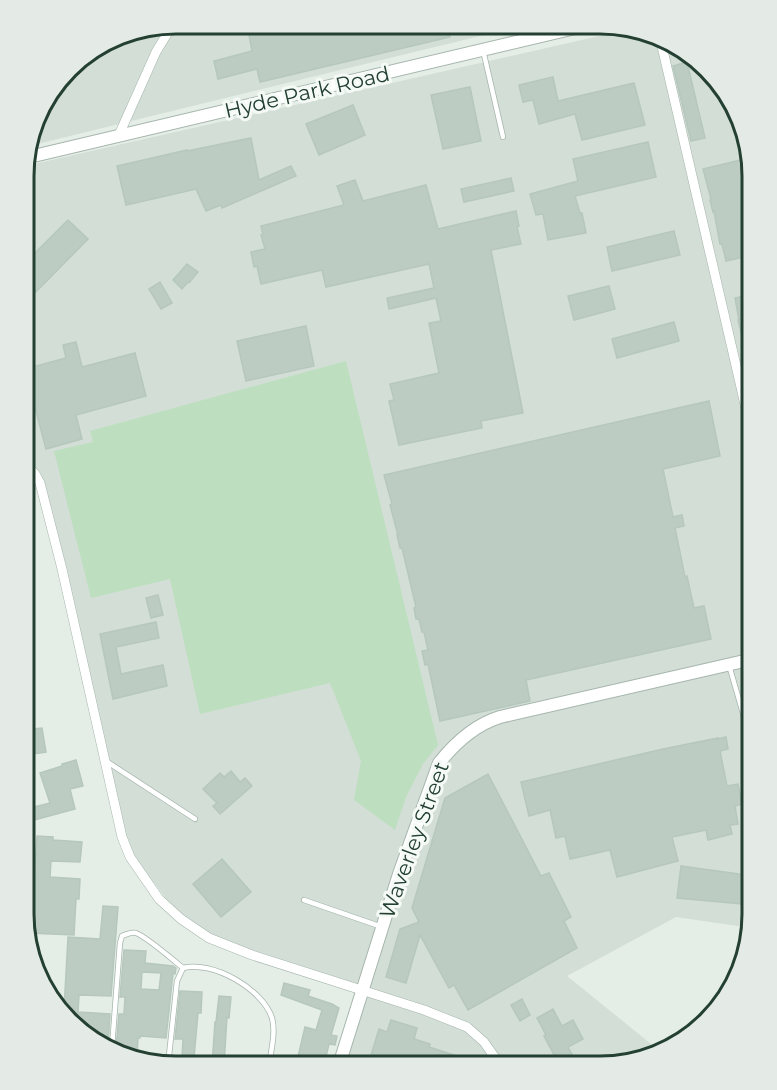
<svg xmlns="http://www.w3.org/2000/svg" width="777" height="1090" viewBox="0 0 777 1090" font-family="Montserrat,sans-serif">
  <style>
    .built { fill: #d2ded6 }
    .green { fill: #bddfbf }
    .building { fill: #bcccc2; stroke: #b6c7bd; stroke-width: 1.5; fill-rule: evenodd }
    .lines { fill: none; stroke-linecap: round; stroke-linejoin: round }
    .service-casing { stroke: #a6b6ad; stroke-width: 6 }
    .minor-casing { stroke: #a6b6ad; stroke-width: 10 }
    .tertiary-casing { stroke: #a6b6ad; stroke-width: 14 }
    .service { stroke: #fff; stroke-width: 4.5 }
    .minor { stroke: #fff; stroke-width: 9 }
    .tertiary { stroke: #fff; stroke-width: 12 }
    .labels { text-anchor: middle; dominant-baseline: central; stroke-width: 6; stroke-linejoin: round; paint-order: stroke }
    .street-label { font-size: 21px; fill: #234032; stroke: #f5faf6 }
    .rim { fill: none; stroke: #234032; stroke-width: 3 }
  </style>
  <rect width="100%" height="100%" fill="#e4eee7"/>
  <!-- built -->
  <g class="built">
    <path d="M176,24l349,1 -496,121 15,-46 32,-38 51,-30z"/>
    <path d="M630,29l63,26 44,54 16,67v748l-2,4 -75,-11 -109,59 94,76 -60,14 -260,-1 24,-78 -145,-47 -28,-17 -24,-22 -34,-45 -8,-22 -83,-352 -8,-16 -10,-7v-293z"/>
  </g>
  <!-- green -->
  <path class="green" d="M346,361l92,384 -15,19 -17,33 -11,33 -41,-30 7,-39 -31,-78 -130,31 -30,-135 -79,19 -37,-147 39,-9 -3,-11z"/>
  <!-- building -->
  <g class="building">
    <path d="M247,24l200,1 3,12 -190,45 -3,-13 -39,10 -4,-18 38,-10z"/>
    <path d="M687,62l18,76 -14,3 -18,-75z"/>
    <path d="M553,77l5,24 76,-18 11,42 -63,15 -7,-26 -36,10 -6,-24 -10,2 -4,-17z"/>
    <path d="M470,87l11,54 -38,8 -12,-54z"/>
    <path d="M353,105l12,30 -46,20 -13,-31z"/>
    <path d="M251,138l8,42 32,-14 5,10 -74,32 -1,-3 -15,6 -10,-22 -70,16 -9,-39 70,-16v1z"/>
    <path d="M648,142l8,35 -81,19 5,17h2l4,20 -38,7 -5,-26 -7,1 -6,-21 48,-13 -5,-22z"/>
    <path d="M749,158l4,18v79l-27,6 -4,-17h-2l-6,-33 -1,1 -3,-12 1,-1 -8,-30z"/>
    <path d="M511,178l3,13 -50,11 -3,-13z"/>
    <path d="M355,180l8,21 63,-16 12,44 78,-18 3,15 -2,1 4,17 -30,6 32,163 -42,8 1,7 -83,17 -10,-44 5,-1 -4,-16 49,-11 -10,-50 12,-2 -5,-23 -47,11 -2,-11 47,-10 -5,-24 -103,23 -4,-17 -61,14 -4,-18 -3,1 -3,-15 14,-3 -4,-14 2,-1 -2,-8 83,-21 -7,-19z"/>
    <path d="M68,220l20,19 -63,64v-40z"/>
    <path d="M674,231l6,24 -68,16 -5,-24z"/>
    <path d="M187,264l11,8 -9,11 -1,-1 -6,7 -9,-9z"/>
    <path d="M160,282l12,21 -11,6 -12,-20z"/>
    <path d="M609,286l6,23 -41,11 -6,-24z"/>
    <path d="M753,294v71h-4l-11,-45h1l-4,-22z"/>
    <path d="M674,322l5,19 -62,17 -5,-19z"/>
    <path d="M306,326l8,40 -68,15 -9,-40z"/>
    <path d="M76,342l6,25 53,-14 11,43 -70,19 6,24 -36,10 -21,-80 41,-11 -3,-13z"/>
    <path d="M709,401l11,55 -57,13 10,48 9,-2 2,11 -9,2 10,49 2,-1 7,32 10,-2 7,33 -185,41 4,21 -90,20 -12,-57 -3,1 -3,-14 6,-1 -4,-18h-2l-3,-13h-3l-2,-11 2,-1 -14,-59h-2l-3,-13h1l-8,-30 2,-1 -8,-29z"/>
    <path d="M158,595l5,20 -12,3 -5,-20z"/>
    <path d="M156,622l3,16 -43,9 5,27 42,-9 4,21 -54,13 -13,-65z"/>
    <path d="M28,709l4,20 10,-1 4,24 -20,3 -2,-13v-32z"/>
    <path d="M726,737l2,12 -8,2 7,35 11,-2 4,20 -7,2 3,18 -8,1 2,9 -24,6 -2,-10 -34,7 6,24 -61,16 -7,-27 -40,9 -5,-23 -9,2 -6,-28 -21,6 -8,-34 142,-33 55,-11v1z"/>
    <path d="M76,760l7,26 -13,3 5,20 -41,11 -4,-12 20,-5 -10,-30 22,-7v-2z"/>
    <path d="M231,771l9,11 5,-4 7,8 -32,28 -7,-8 4,-3 -14,-14 17,-16 4,4z"/>
    <path d="M488,774l53,102 8,-3 22,44 -7,4 13,27 -109,62 -14,-25 -5,3 -29,-53 -14,48 -20,-6 14,-48 19,-7 -7,-14 33,-110z"/>
    <path d="M37,836l16,1v3l29,2 -2,20 -29,-1 -1,16 30,2 -1,20h-3l-2,36 -46,-2 2,-23h2z"/>
    <path d="M222,859l29,33 -30,25 -28,-33z"/>
    <path d="M681,866l72,10v29l-76,-7z"/>
    <path d="M103,906l15,1 -7,89 -32,-1 -1,17 32,2 -2,31 -24,-10 -20,-25 4,-73 32,2z"/>
    <path d="M124,950l22,1 -1,12 28,3 3,2 -1,6 -2,-1 -7,65 -26,-2v2h-2l-1,19 -21,-9 3,-34h5l1,-17h-5zM142,972l19,1 -2,17 -18,-1z"/>
    <path d="M284,983l26,7 -2,6 24,8 7,4 -8,27 6,1 -2,9 -6,-1 -5,21h-10l-17,-4 8,-34 11,3 6,-20 -41,-15z"/>
    <path d="M180,991l22,1 -1,21h-3l-4,45h6v7h-27v-9l9,1 1,-18h-8z"/>
    <path d="M219,996l12,1 -2,21 -2,-1 -3,48h-12l3,-43h1z"/>
    <path d="M522,999l8,16 -10,6 -9,-16z"/>
    <path d="M553,1009l9,17 11,-6 10,19 -15,8 10,19h-18l-16,-30 2,-1 -9,-17z"/>
    <path d="M391,1020l26,8 -3,11 16,5 -1,3 31,10 -3,9h-17l1,-2 -17,-5 -2,6h-54l11,-36 8,3z"/>
    <path d="M154,1054l11,1 -1,10 -11,-2z"/>
  </g>
  <g class="lines">
    <!-- service casing -->
    <g class="service-casing">
      <g id="service">
        <path d="M483,50l20,87"/>
        <path d="M729,665l17,59 7,5"/>
        <path d="M106,761l89,58"/>
        <path d="M304,900l78,27"/>
        <path d="M112,1047l8,-104 2,-7c5,-2 9,-4 14,-3 11,4 37,27 47,35 29,-8 80,21 89,50 4,14 -1,33 -3,47"/>
        <path d="M168,1065l9,-84 6,-13"/>
      </g>
    </g>
    <!-- minor casing -->
    <g class="minor-casing">
      <g id="minor">
        <path d="M661,42l92,397"/>
        <path d="M118,137l38,-85 17,-28"/>
        <path d="M25,463l10,11 5,9 22,86 60,268 8,20 29,42 22,20 28,19 43,17 172,55 43,17 17,15 17,24"/>
      </g>
    </g>
    <!-- tertiary casing -->
    <g class="tertiary-casing">
      <g id="tertiary">
        <path d="M25,158l563,-133"/>
        <path d="M339,1065l60,-191 40,-111c16,-20 35,-38 61,-46l253,-58"/>
      </g>
    </g>
    <!-- service -->
    <use href="#service" class="service"/>
    <!-- minor -->
    <use href="#minor" class="minor"/>
    <!-- tertiary -->
    <use href="#tertiary" class="tertiary"/>
  </g>
  <g class="labels">
    <!-- street labels -->
    <g class="street-label">
      <text transform="translate(307 92) rotate(-13)">Hyde Park Road</text>
      <text transform="translate(414 840) rotate(-70)">Waverley Street</text>
    </g>
  </g>
  <!-- crop -->
  <path d="M0 0H777V1090H0ZM176 34H600A142 142 0 0 1 742 176V914A142 142 0 0 1 600 1056H176A142 142 0 0 1 34 914V176A142 142 0 0 1 176 34Z" fill="#e4ebe6" fill-rule="evenodd"/>
  <path class="rim" d="M176 34H600A142 142 0 0 1 742 176V914A142 142 0 0 1 600 1056H176A142 142 0 0 1 34 914V176A142 142 0 0 1 176 34Z"/>
</svg>
